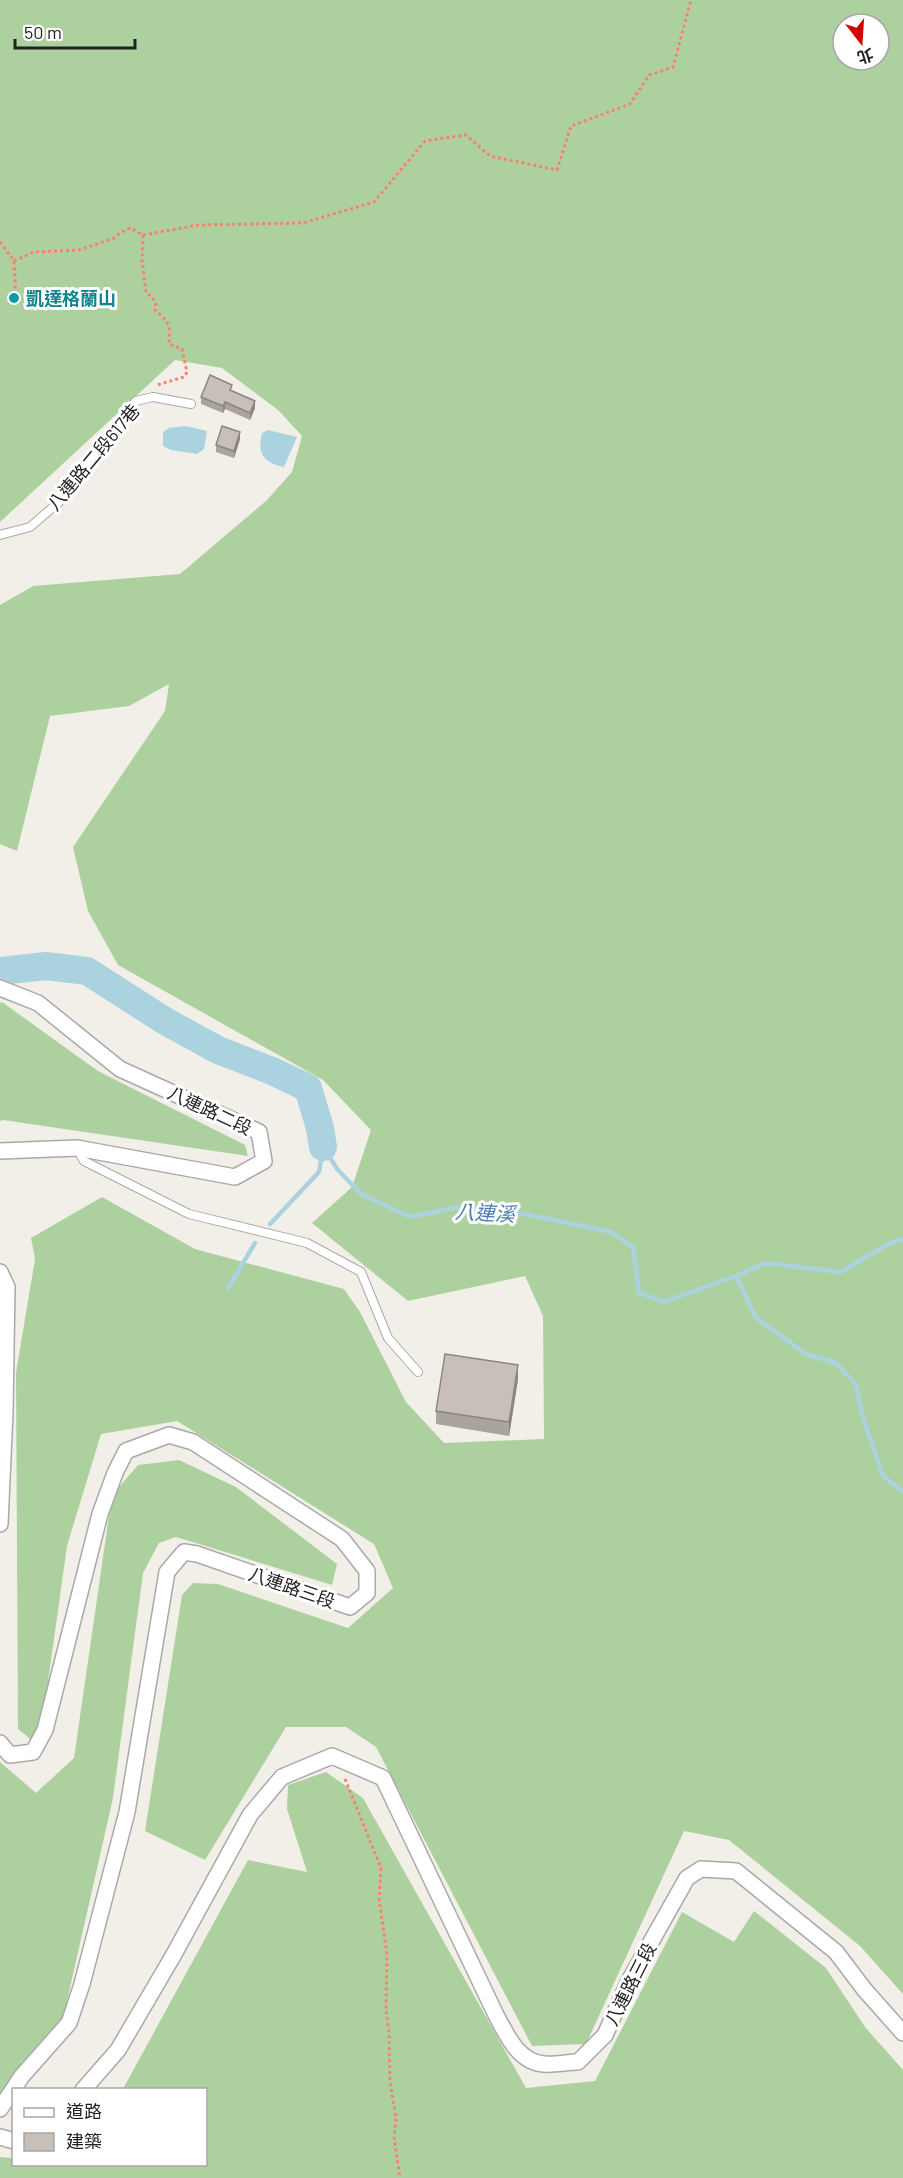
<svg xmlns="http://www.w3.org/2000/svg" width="903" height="2178" viewBox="0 0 903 2178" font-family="Barlow,'Noto Sans TC',sans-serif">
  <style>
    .forest { fill: #add19e; fill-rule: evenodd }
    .water { fill: #aad3df }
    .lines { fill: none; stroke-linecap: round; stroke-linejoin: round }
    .stream { stroke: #aad3df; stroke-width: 4.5 }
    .river { stroke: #aad3df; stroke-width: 28 }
    .lane-casing { stroke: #a9a9a9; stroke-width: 10 }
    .street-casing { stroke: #a9a9a9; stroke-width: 18 }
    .path { stroke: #fa8072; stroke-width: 3; stroke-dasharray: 3 3; stroke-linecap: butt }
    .lane { stroke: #fff; stroke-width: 8 }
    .street { stroke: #fff; stroke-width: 15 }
    .wall { fill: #aba49e }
    .shaded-wall { fill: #8b8681 }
    .building { fill: #c7bfb8; stroke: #8b8681; stroke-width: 1.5 }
    .culture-dot { fill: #0f9aa8; stroke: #fff; stroke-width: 2 }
    .labels { text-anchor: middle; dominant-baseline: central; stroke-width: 6; stroke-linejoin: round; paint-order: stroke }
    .culture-label { font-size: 18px; font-weight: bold; fill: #0d838f; stroke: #fff; text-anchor: start }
    .street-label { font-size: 18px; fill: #222; stroke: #fff }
    .water-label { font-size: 20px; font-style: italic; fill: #4a7aab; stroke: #fff }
  </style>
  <rect width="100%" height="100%" fill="#f2efe9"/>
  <!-- forest -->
  <g class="forest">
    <path d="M0,0h903v1994l-43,-48 -131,-106 -45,-9 -98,213 -54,2 -156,-299 -30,-20h-60l-81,133 -60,-29 37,-236 11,-12 25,1 130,44 45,-40 -19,-44 -197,-123 -76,13 -34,112 -28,200 -21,-17 -2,-356 19,-114 -4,-21 71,-41 93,52 149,40 16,23 46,90 38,41 100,-4 -1,-123 -18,-40 -117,25 -96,-78 40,-36 19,-57 -48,-50 -205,-115 -30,-54 -15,-64 92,-136 4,-27 -40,22 -79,10 -33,135 -17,-7v-239l33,-19 147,-12 86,-73 26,-29 10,-36 -24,-26 -56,-42 -47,-8 -175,162zM843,24h36v36h-36z"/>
    <path d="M2,1002l96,69 147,74 3,11 -245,-36 -3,1v-118z"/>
    <path d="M179,1460l57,27 101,77 -5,21 -156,-48 -17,6 -16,30 -30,225 -51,225 -62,71v-332l36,31 38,-35 38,-263 26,-30z"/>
    <path d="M326,1772l37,26 163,290 69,-7 87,-169 52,30 20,-31 72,57 39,59 38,43v108h-903v-21l13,1 1,6h192v-74l-83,-1 125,-229 59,12 -20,-63 1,-24z"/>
  </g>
  <!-- water -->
  <g class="water">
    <path d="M186,426l21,5 -3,18 -7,5 -26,-4 -8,-4v-14l6,-4z"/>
    <path d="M268,430l29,7 -13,30c-21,-4 -27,-14 -22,-34z"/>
  </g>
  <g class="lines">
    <!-- stream -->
    <g class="stream">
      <path d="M323,1147l15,23 23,24 49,23 48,-10 62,6 91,19 22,15 6,46 25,9 72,-26 30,-13 75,9 47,-28 15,-5"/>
      <path d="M270,1224l49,-52 4,-25"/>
      <path d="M736,1276l20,42 50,36 30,9 20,21 6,31 21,61 20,15"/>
      <path d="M228,1288l27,-45"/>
    </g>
    <!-- river -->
    <path class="river" d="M0,971l46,-5 41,5 78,50 53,29 54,21 36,17 12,40 3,19"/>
    <!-- lane casing -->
    <g class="lane-casing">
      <g id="lane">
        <path d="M0,535l30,-8 29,-25 77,-101 17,-4 38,7"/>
        <path d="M77,1149l7,12 105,53 118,29 54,29 27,66 30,34"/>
      </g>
    </g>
    <!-- street casing -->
    <g class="street-casing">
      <g id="street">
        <path d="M0,988l38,15 82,66 139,63 5,29 -29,16 -158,-29 -77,3"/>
        <path d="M0,1272l7,15 -2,125 -5,112"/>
        <path d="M0,1743l10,12 23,-3 12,-22 55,-216 15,-41 11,-22 43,-16 24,7 149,97 25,32v22l-17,14 -153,-53 -13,-2 -17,20 -40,240 -45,172 -13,39 -47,53 -22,33"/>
        <path d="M83,2090l35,-40 55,-94 77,-141 32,-38 50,-21 51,22 113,237c11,20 22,47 48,49 11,1 23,-2 34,-2l27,-27 24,-54 58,-103 14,-9 35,2 100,81 28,37 39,44"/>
        <path d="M0,2137l14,4"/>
      </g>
    </g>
    <!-- path -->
    <g class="path">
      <path d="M143,235l56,-10 104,-2 71,-21 51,-61 41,-6 24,21 67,14 14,-44 59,-22 19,-29 24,-8 18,-67"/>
      <path d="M0,242l14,19 2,42"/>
      <path d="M14,261l20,-9 45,-2 35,-12 6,-5 10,-5 13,7 -1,25 4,32 10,10 -1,8c14,12 16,16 14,34l13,5 5,23 -3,5 -27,8"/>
      <path d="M345,1779l36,89 -2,30 8,57 -1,55 3,22 1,50 6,36 -2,19 6,41"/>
    </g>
    <!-- lane -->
    <use href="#lane" class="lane"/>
    <!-- street -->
    <use href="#street" class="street"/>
  </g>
  <!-- wall -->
  <g class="wall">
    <path d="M232,391l23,17 -5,12 -25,-11 -2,4 -22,-9v-7z"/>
    <path d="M240,439l-6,19 -18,-6v-7z"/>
    <path d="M518,1379l-9,57 -73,-12v-13z"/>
  </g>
  <!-- shaded-wall -->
  <g class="shaded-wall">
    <path d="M255,401v7l-5,12v-7z"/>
    <path d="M225,402v7l-2,4v-7z"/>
    <path d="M240,432v7l-6,19v-7z"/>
    <path d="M518,1365v14l-9,57v-14z"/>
  </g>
  <!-- building -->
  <g class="building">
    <path d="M210,375l22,10 -2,5 25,11 -5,12 -25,-11 -2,4 -22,-9z"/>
    <path d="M222,426l18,6 -6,19 -18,-6z"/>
    <path d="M445,1354l73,11 -9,57 -73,-11z"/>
  </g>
  <!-- markers -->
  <circle class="culture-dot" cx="14" cy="298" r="6"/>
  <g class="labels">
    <!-- culture labels -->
    <g class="culture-label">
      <text x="26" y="298">凱達格蘭山</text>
    </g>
    <!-- street labels -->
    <g class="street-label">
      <text transform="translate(93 457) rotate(-50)">八連路二段617巷</text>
      <text transform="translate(210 1110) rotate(25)">八連路二段</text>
      <text transform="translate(292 1587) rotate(19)">八連路三段</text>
      <text transform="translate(630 1984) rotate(-63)">八連路三段</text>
    </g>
    <!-- water labels -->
    <g class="water-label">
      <text transform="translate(485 1212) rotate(3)">八連溪</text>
    </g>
  </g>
  <!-- legend -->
  <rect x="12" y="2088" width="195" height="78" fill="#ffffff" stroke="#a7a7a7" stroke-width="1.5"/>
  <rect x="24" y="2108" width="30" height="9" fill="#ffffff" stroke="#a7a7a7" stroke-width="1.5"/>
  <text x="66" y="2118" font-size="18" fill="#222222">道路</text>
  <rect x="24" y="2133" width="30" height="18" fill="#c7bfb8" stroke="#a7a7a7" stroke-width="1.5"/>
  <text x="66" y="2148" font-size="18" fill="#222222">建築</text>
  <!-- north arrow -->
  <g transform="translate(861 42) rotate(163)"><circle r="28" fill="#ffffff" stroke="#a7a7a7" stroke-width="1.5"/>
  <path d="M0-4.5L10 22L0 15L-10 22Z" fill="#d40000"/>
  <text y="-9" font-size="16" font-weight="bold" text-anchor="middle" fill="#222222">北</text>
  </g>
  <!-- scale -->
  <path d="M15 39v9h120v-9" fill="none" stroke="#222222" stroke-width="3"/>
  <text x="24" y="39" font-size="18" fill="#222222" stroke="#ffffff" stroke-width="4.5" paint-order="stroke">50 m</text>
</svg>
